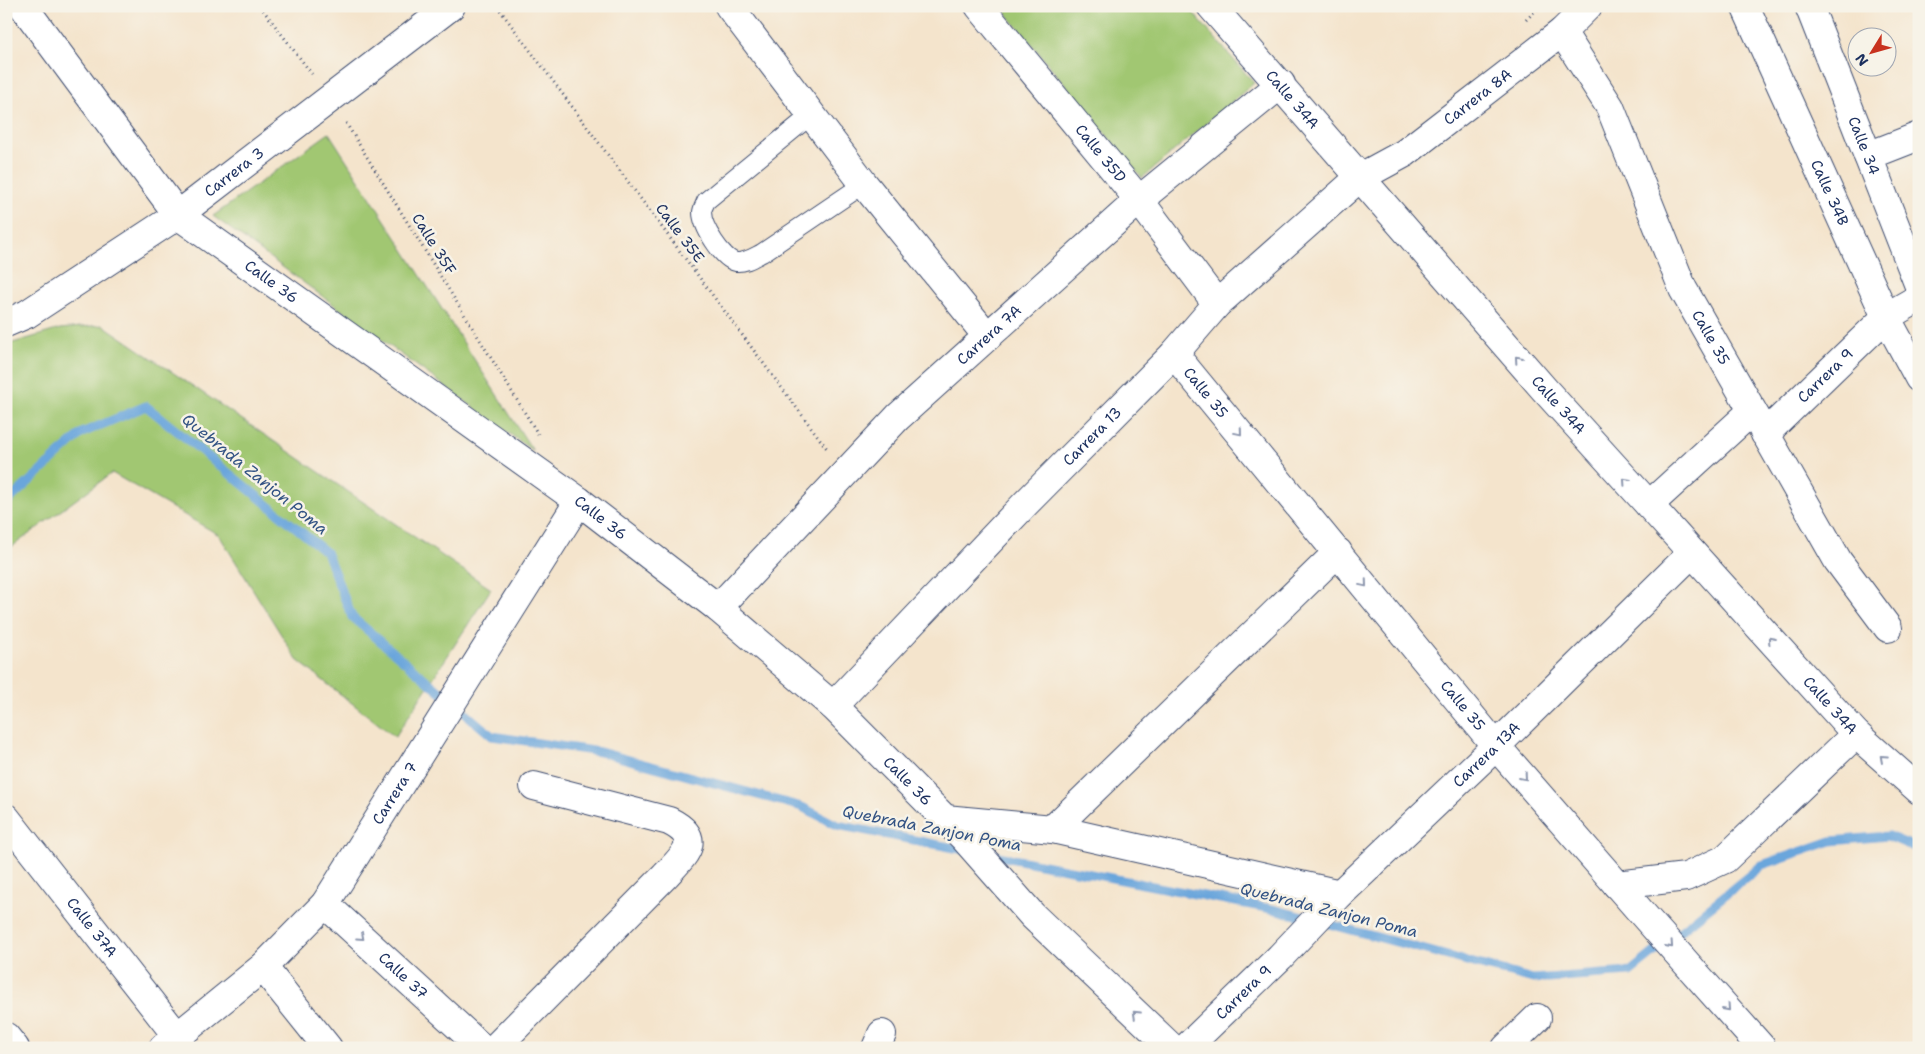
<svg xmlns="http://www.w3.org/2000/svg" width="1925" height="1054" viewBox="0 0 1925 1054" font-family="'Shantell Sans',sans-serif">
  <style>
    .park { fill: #a1c772; stroke: #5e7b68 }
    .lines { fill: none; stroke-linecap: round; stroke-linejoin: round }
    .stream { stroke: #6ba6dc; stroke-width: 9 }
    .service-casing { stroke: #3c4a6e; stroke-width: 20 }
    .minor-casing { stroke: #3c4a6e; stroke-width: 30 }
    .path { stroke: #3c4a6e; stroke-width: 3; stroke-dasharray: 1 4; stroke-linecap: butt }
    .service { stroke: #fff; stroke-width: 18 }
    .minor { stroke: #fff; stroke-width: 28 }
    .oneway { stroke: #8d97ae }
    .labels { text-anchor: middle; dominant-baseline: central; stroke-width: 5; stroke-linejoin: round; paint-order: stroke }
    .street-label { font-size: 15px; fill: #1b2f5e; stroke: #f7f3e8 }
    .water-label { font-size: 16px; font-style: italic; fill: #335384; stroke: #f7f3e8 }
  </style>
  <rect width="100%" height="100%" fill="#f7f3e8"/>
  <filter id="ink" filterUnits="userSpaceOnUse"><feTurbulence type="fractalNoise" baseFrequency=".02" numOctaves="2"/><feDisplacementMap in="SourceGraphic" scale="10" xChannelSelector="R" yChannelSelector="G"/><feConvolveMatrix kernelMatrix="1 2 1 2 8 2 1 2 1" color-interpolation-filters="sRGB"/></filter>
  <filter id="wash" filterUnits="userSpaceOnUse"><feTurbulence type="fractalNoise" baseFrequency=".0096" numOctaves="4" result="noise"/><feDisplacementMap in="SourceGraphic" scale="20" xChannelSelector="R" yChannelSelector="G"/><feGaussianBlur stdDeviation="1.12" result="paint"/><feColorMatrix in="noise" values="0 0 0 0 0 0 0 0 0 0 0 0 0 0 0 0 0 1.4 0 .05"/><feComposite in="paint" operator="in"/></filter>
  <g filter="url(#wash)">
    <rect width="100%" height="100%" fill="#f4e4cc"/>
    <!-- park -->
    <g class="park">
      <path d="M1000,6h187l67,77 -112,95z"/>
      <path d="M329,133l204,318 -320,-235z"/>
      <path d="M103,325l388,264 -96,148 -98,-77 -78,-125 -107,-62 -106,78v-206l54,-16z"/>
    </g>
    <g class="lines">
      <!-- stream -->
      <g class="stream">
        <path d="M6,503l76,-70 64,-27 180,146 26,65 140,119 108,16 202,55 35,18 128,25"/>
        <path d="M988,854l289,56 256,69 97,-7 132,-107 69,-24 57,-5 31,13"/>
      </g>
    </g>
  </g>
  <g filter="url(#ink)">
    <g class="lines">
      <!-- service casing -->
      <g class="service-casing">
        <path id="service" d="M811,115l-105,86c-1,3 -4,8 -4,11 0,14 20,47 34,50 9,1 18,-5 26,-9l102,-69"/>
      </g>
      <!-- minor casing -->
      <g class="minor-casing">
        <g id="minor">
          <path id="s1" d="M23,6l155,209 401,286 139,107 115,98 132,133 67,76 140,133"/>
          <path d="M729,6l135,178 123,152"/>
          <path id="s2" d="M979,6l160,194 78,104"/>
          <path id="s3" d="M1211,6l333,383 105,116 207,229 63,56"/>
          <path id="s4" d="M1745,6l141,311 33,61"/>
          <path id="s5" d="M1809,6l110,280"/>
          <path id="s6" d="M1562,32l48,75 73,182 155,272 50,67"/>
          <path d="M1868,156l51,-20"/>
          <path id="s7" d="M6,323l21,-9 151,-99 273,-209"/>
          <path id="s8" d="M1174,354l322,392 151,173 115,129"/>
          <path id="s9" d="M1765,434l121,-117 33,-19"/>
          <path d="M1649,505l103,-94"/>
          <path id="s10" d="M718,608l180,-191 241,-217 142,-116"/>
          <path id="s11" d="M833,706l192,-202 149,-150 43,-50 142,-126 46,-25 157,-121 26,-26"/>
          <path id="s12" d="M6,818l171,218"/>
          <path d="M945,819l108,10 287,65"/>
          <path d="M1053,829l285,-277"/>
          <path d="M1617,885l69,-8 39,-18 131,-125"/>
          <path id="s13" d="M325,904l157,144"/>
          <path d="M263,967l65,81"/>
          <path d="M6,1037l9,11"/>
          <path id="s14" d="M163,1048l100,-81 62,-63 254,-403"/>
          <path d="M495,1048l170,-172c19,-21 40,-37 4,-55l-135,-35"/>
          <path d="M876,1048l6,-14"/>
          <path id="s15" d="M1186,1048l94,-91 60,-63 156,-148 196,-193"/>
          <path d="M1506,1048l31,-30"/>
        </g>
      </g>
      <!-- path -->
      <g class="path">
        <path d="M260,6l52,68"/>
        <path d="M497,6l331,444"/>
        <path d="M1526,20l14,-14"/>
        <path d="M346,123l192,311"/>
      </g>
      <!-- service -->
      <use href="#service" class="service"/>
      <!-- minor -->
      <use href="#minor" class="minor"/>
    </g>
    <!-- one-way arrows -->
    <defs><path id="oneway-chevron" d="M-2-3.5L2.5 0L-2 3.5" fill="none" stroke-width="1.6" stroke-linecap="round" stroke-linejoin="round" transform="scale(1.25)"/></defs>
    <g class="oneway">
      <use href="#oneway-chevron" transform="translate(1518 359) rotate(-131)"/>
      <use href="#oneway-chevron" transform="translate(1239 432) rotate(50)"/>
      <use href="#oneway-chevron" transform="translate(1626 481) rotate(-132)"/>
      <use href="#oneway-chevron" transform="translate(1364 584) rotate(50)"/>
      <use href="#oneway-chevron" transform="translate(1771 640) rotate(-132)"/>
      <use href="#oneway-chevron" transform="translate(1883 758) rotate(-138)"/>
      <use href="#oneway-chevron" transform="translate(1524 777) rotate(49)"/>
      <use href="#oneway-chevron" transform="translate(361 937) rotate(42)"/>
      <use href="#oneway-chevron" transform="translate(1670 945) rotate(48)"/>
      <use href="#oneway-chevron" transform="translate(1727 1008) rotate(48)"/>
      <use href="#oneway-chevron" transform="translate(1136 1014) rotate(-136)"/>
    </g>
  </g>
  <g class="labels">
    <!-- street labels -->
    <g class="street-label">
      <text stroke="none"><textPath href="#s11" startOffset="890">Carrera 8A</textPath></text>
      <text stroke="none"><textPath href="#s3" startOffset="124">Calle 34A</textPath></text>
      <text stroke="none"><textPath href="#s5" startOffset="150">Calle 34</textPath></text>
      <text stroke="none"><textPath href="#s2" startOffset="191">Calle 35D</textPath></text>
      <text stroke="none"><textPath href="#s7" startOffset="274">Carrera 3</textPath></text>
      <text stroke="none"><textPath href="#s4" startOffset="205">Calle 34B</textPath></text>
      <text transform="translate(680 233) rotate(53)">Calle 35E</text>
      <text transform="translate(434 244) rotate(58)">Calle 35F</text>
      <text stroke="none"><textPath href="#s1" startOffset="375">Calle 36</textPath></text>
      <text stroke="none"><textPath href="#s10" startOffset="385">Carrera 7A</textPath></text>
      <text stroke="none"><textPath href="#s6" startOffset="341">Calle 35</textPath></text>
      <text stroke="none"><textPath href="#s9" startOffset="84">Carrera 9</textPath></text>
      <text stroke="none"><textPath href="#s8" startOffset="50">Calle 35</textPath></text>
      <text stroke="none"><textPath href="#s3" startOffset="529">Calle 34A</textPath></text>
      <text stroke="none"><textPath href="#s11" startOffset="374">Carrera 13</textPath></text>
      <text stroke="none"><textPath href="#s1" startOffset="780">Calle 36</textPath></text>
      <text stroke="none"><textPath href="#s8" startOffset="455">Calle 35</textPath></text>
      <text stroke="none"><textPath href="#s3" startOffset="934">Calle 34A</textPath></text>
      <text stroke="none"><textPath href="#s15" startOffset="420">Carrera 13A</textPath></text>
      <text stroke="none"><textPath href="#s1" startOffset="1185">Calle 36</textPath></text>
      <text stroke="none"><textPath href="#s14" startOffset="348">Carrera 7</textPath></text>
      <text stroke="none"><textPath href="#s12" startOffset="139">Calle 37A</textPath></text>
      <text stroke="none"><textPath href="#s13" startOffset="106">Calle 37</textPath></text>
      <text stroke="none"><textPath href="#s15" startOffset="80">Carrera 9</textPath></text>
    </g>
    <!-- water labels -->
    <g class="water-label">
      <text transform="translate(255 474) rotate(39)">Quebrada Zanjon Poma</text>
      <text transform="translate(932 828) rotate(11)">Quebrada Zanjon Poma</text>
      <text transform="translate(1329 910) rotate(14)">Quebrada Zanjon Poma</text>
    </g>
  </g>
  <!-- margin -->
  <rect width="1925" height="1054" fill="none" stroke="#f7f3e8" stroke-width="25"/>
  <!-- north arrow -->
  <g transform="translate(1872 52) rotate(233)"><circle r="24" fill="#f7f3e8" stroke="#9fa5b1"/>
  <path d="M0-4L9 19L0 12L-9 19Z" fill="#c8321e"/>
  <text y="-8" font-size="14" font-weight="bold" text-anchor="middle" fill="#1b2f5e">N</text>
  </g>
</svg>
